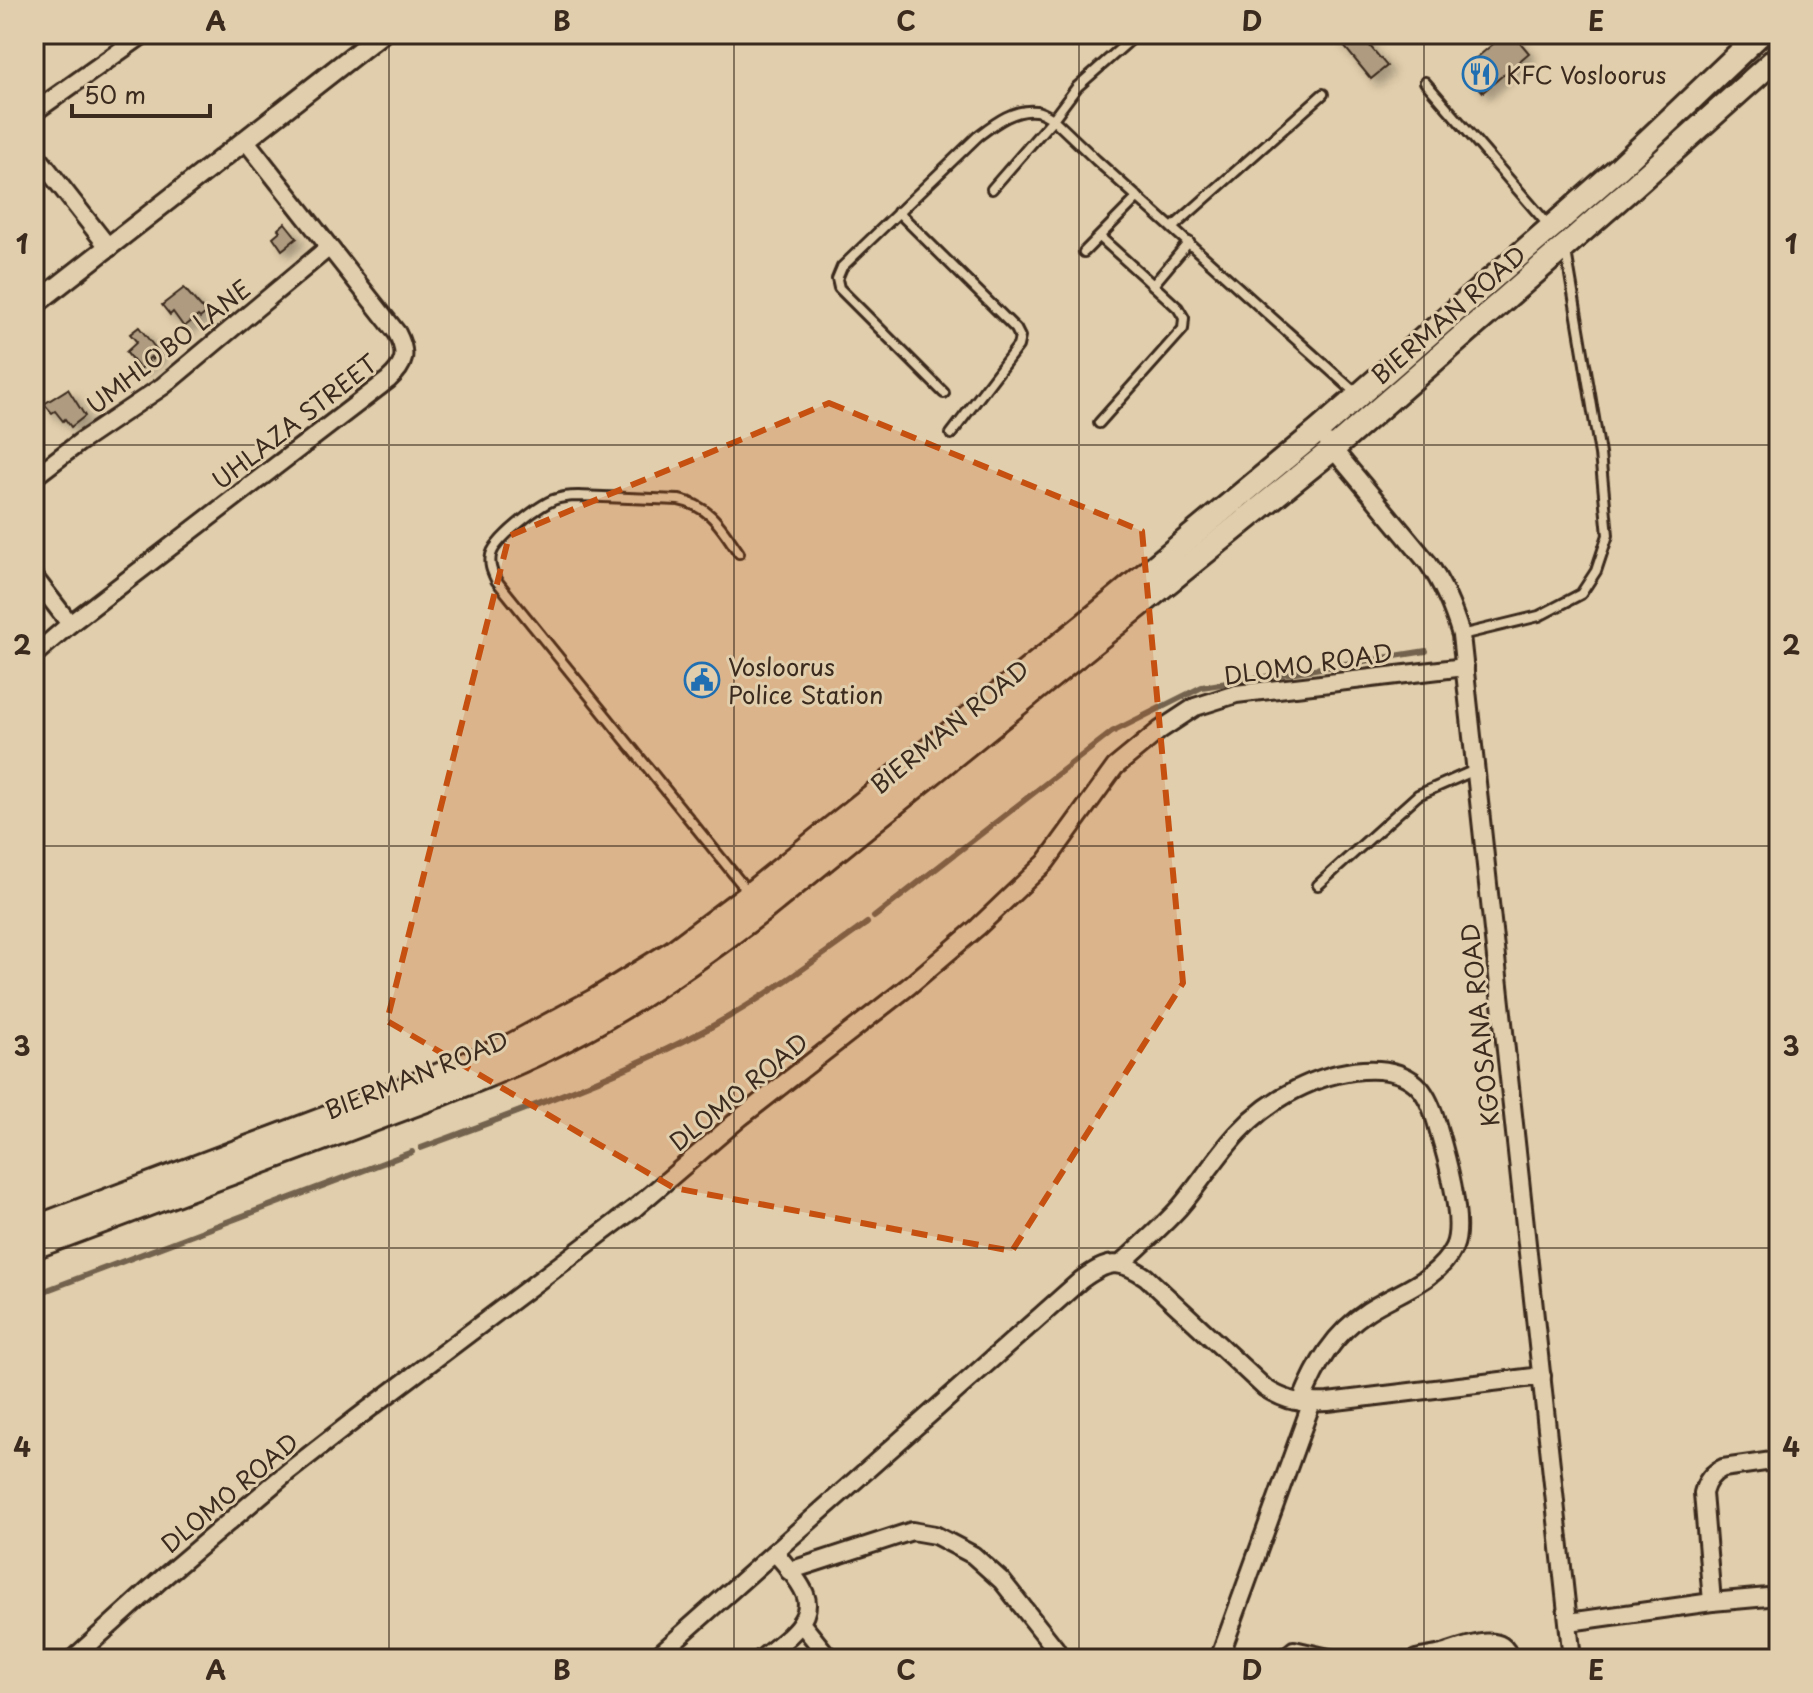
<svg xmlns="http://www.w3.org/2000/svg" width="1813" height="1693" viewBox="0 0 1813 1693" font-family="'Playpen Sans',sans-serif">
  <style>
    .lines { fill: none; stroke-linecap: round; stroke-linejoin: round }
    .stream { stroke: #73624e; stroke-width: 6 }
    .building { fill: #ae9b80; stroke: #3b2a1e; stroke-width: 2; filter: url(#shadow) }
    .service-casing { stroke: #3b2a1e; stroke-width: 14 }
    .minor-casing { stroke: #3b2a1e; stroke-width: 22 }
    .tertiary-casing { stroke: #3b2a1e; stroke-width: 24 }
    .secondary-casing { stroke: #3b2a1e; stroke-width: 28 }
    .service { stroke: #e1ceac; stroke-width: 8 }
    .minor { stroke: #e1ceac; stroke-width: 16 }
    .tertiary { stroke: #e1ceac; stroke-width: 18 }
    .secondary { stroke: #e1ceac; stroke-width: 22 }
    .marked { fill: #c55010; fill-opacity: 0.2; stroke: #c55010; stroke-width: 6; stroke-dasharray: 16 10; stroke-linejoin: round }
    .grid { fill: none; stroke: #3b2a1e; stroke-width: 2; stroke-opacity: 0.55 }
    .labels { text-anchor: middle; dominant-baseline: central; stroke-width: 6; stroke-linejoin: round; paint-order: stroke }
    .poi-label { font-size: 24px; fill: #3b2a1e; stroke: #e1ceac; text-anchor: start }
    .street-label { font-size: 24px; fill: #3b2a1e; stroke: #e1ceac }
    .neatline { fill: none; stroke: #3b2a1e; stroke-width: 3 }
    .grid-label { font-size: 26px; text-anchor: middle; font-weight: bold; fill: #3b2a1e }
  </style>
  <defs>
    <filter id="shadow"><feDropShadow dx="7" dy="7" stdDeviation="4" flood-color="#0004"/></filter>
  </defs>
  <rect width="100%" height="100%" fill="#e1ceac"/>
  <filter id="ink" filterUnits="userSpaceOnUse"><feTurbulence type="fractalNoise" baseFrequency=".0125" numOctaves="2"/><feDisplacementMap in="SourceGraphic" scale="16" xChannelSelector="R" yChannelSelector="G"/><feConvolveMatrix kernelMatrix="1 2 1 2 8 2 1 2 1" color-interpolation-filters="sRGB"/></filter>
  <g filter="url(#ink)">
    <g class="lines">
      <!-- stream -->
      <g class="stream">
        <path d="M874,917l238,-185 90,-45 224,-36"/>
        <path d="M421,1148c97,-36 196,-71 288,-120 55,-30 107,-68 158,-105"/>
        <path d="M34,1295l378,-143"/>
      </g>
    </g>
    <!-- building -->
    <g class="building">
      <path d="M1334,34h36l-6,5 23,27 -16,13z"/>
      <path d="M1505,34h8l16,19 -46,39 -20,-23z"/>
      <path d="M285,223l12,15 -15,12 -9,-13 7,-6 -2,-2z"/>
      <path d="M184,288l22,25 -6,5 -2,-2 -14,11 -11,-15 -3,3 -8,-10z"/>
      <path d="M139,327l21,27 -8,6 -1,-3 -4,3 2,2 -9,7 -14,-17 11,-10 -7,-8z"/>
      <path d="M68,389l17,27 -14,11 -6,-8 -2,2 -8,-10 -3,2 -8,-9z"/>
    </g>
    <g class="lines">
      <!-- service casing -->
      <g class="service-casing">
        <g id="service">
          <path d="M1137,34l-60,53 -24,32 43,41 262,235"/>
          <path d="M1425,82l125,145"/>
          <path d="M898,212l118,117 4,8 -2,9 -67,88"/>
          <path d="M1172,228l151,-134"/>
          <path d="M1100,237l53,48 36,-43"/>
          <path d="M1084,252l54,-55"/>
          <path d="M944,393l-105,-105 -2,-9 5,-12 136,-131c16,-12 36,-28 58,-25 6,1 12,5 17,8l-61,70"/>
          <path d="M1099,423l84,-94 1,-11 -6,-10 -25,-23"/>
          <path d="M739,553c-17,-24 -28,-47 -60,-53l-101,-4c-9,0 -17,1 -25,4 -16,7 -58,39 -62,55 -2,10 1,16 5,25l253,313"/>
          <path d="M1461,635l78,-19 42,-22 15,-23 12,-36 -8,-81 -34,-203"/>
          <path d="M1318,885l100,-90 57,-25"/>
        </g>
      </g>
      <!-- minor casing -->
      <g class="minor-casing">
        <g id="minor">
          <path d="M34,112l110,-78"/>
          <path d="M34,152l75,96"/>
          <path d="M1328,443l100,120c16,23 25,45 33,72l111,1024"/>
          <path d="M34,477l46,-35 83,-56 165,-138"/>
          <path d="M34,577l36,47"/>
          <path d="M34,655l36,-31 318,-244c17,-15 20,-26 9,-47l-151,-192"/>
          <path d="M1122,1263c19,-18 39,-35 57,-55 21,-24 38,-53 60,-76 34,-37 90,-65 140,-62 38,3 50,24 59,58 8,27 27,94 16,119 -16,34 -57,45 -86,64 -35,23 -52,54 -67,91"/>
          <path d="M789,1571l123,-40 23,4 38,20 29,26 53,67 6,11"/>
          <path d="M1712,1602l-9,-109c3,-12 9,-20 20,-25l56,-8"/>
          <path d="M1569,1622l143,-20 67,-6"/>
          <path d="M801,1623l29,36"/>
          <path d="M73,1659l85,-77 131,-111 68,-53 278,-210 106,-91 168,-131 69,-59 68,-65 69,-95 45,-37 35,-23 41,-13 229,-27"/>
          <path d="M654,1659l427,-379c26,-19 38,-22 65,-3l119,111c24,15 35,15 63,14l214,-26"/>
          <path d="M761,1659c18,-15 55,-37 44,-65 -6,-15 -20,-29 -30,-42"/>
          <path d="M1219,1659l93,-257"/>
          <path d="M1283,1659l11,-9 39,9"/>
          <path d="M1416,1659c9,-2 18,-3 26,-5 18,-5 63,-26 67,5"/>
        </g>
      </g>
      <!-- tertiary casing -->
      <g class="tertiary-casing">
        <path id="tertiary" d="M34,305l347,-271"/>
      </g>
      <!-- secondary casing -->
      <g class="secondary-casing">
        <g id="secondary">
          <path d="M34,1228l396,-149 82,-34 82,-44 79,-49 77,-58 334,-269 234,-194 301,-263 141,-134"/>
          <path d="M34,1247l403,-151c34,-14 68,-27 101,-43 81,-38 155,-90 226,-144l569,-460 302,-264 144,-129"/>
        </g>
      </g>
      <!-- service -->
      <use href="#service" class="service"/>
      <!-- minor -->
      <use href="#minor" class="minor"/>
      <!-- tertiary -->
      <use href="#tertiary" class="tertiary"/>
      <!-- secondary -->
      <use href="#secondary" class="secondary"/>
    </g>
  </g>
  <!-- marked area -->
  <path class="marked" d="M829,403l313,128 41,452 -171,268 -338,-63 -287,-167 122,-485z"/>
  <!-- grid -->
  <path class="grid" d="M389,34v1625M734,34v1625M1079,34v1625M1424,34v1625M34,445h1745M34,846h1745M34,1248h1745"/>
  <!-- icons -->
  <defs>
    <g id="restaurant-ring" transform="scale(1.8)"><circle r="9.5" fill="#e1ceac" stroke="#1f6fb2" stroke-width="1.5"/><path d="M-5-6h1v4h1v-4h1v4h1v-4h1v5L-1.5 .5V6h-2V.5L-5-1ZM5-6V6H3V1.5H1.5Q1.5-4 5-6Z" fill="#1f6fb2"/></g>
    <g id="civic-ring" transform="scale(1.8)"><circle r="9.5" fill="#e1ceac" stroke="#1f6fb2" stroke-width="1.5"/><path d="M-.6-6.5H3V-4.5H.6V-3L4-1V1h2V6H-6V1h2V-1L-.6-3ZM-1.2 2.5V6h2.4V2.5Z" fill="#1f6fb2"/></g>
  </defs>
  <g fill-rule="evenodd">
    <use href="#restaurant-ring" x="1480" y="74"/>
    <use href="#civic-ring" x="702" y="680"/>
  </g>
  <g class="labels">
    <!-- poi labels -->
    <g class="poi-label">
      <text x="1506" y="74">KFC Vosloorus</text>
      <text x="728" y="666">Vosloorus<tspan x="728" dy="28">Police Station</tspan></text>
    </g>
    <!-- street labels -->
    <g class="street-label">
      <text transform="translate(1448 314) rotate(-41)">BIERMAN ROAD</text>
      <text transform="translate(168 346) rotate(-38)">UMHLOBO LANE</text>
      <text transform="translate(294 421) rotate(-38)">UHLAZA STREET</text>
      <text transform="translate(1308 663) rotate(-8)">DLOMO ROAD</text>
      <text transform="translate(949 726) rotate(-39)">BIERMAN ROAD</text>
      <text transform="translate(1479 1025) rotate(-96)">KGOSANA ROAD</text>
      <text transform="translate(416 1074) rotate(-22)">BIERMAN ROAD</text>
      <text transform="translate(738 1091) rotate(-39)">DLOMO ROAD</text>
      <text transform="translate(229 1492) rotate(-40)">DLOMO ROAD</text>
    </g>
  </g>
  <!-- margin -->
  <rect width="1813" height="1693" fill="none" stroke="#e1ceac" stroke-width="88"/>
  <!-- scale -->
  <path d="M72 104v12h138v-12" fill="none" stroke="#3b2a1e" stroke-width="4"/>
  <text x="84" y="104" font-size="24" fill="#3b2a1e" stroke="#e1ceac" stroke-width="6" paint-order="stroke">50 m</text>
  <rect x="44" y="44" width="1725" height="1605" class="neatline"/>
  <g class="grid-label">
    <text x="216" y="31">A</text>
    <text x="562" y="31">B</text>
    <text x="906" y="31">C</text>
    <text x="1252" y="31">D</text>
    <text x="1596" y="31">E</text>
    <text x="22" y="254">1</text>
    <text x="1791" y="254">1</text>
    <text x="22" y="655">2</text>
    <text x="1791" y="655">2</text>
    <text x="22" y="1056">3</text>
    <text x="1791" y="1056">3</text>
    <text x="22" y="1457">4</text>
    <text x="1791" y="1457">4</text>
    <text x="216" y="1680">A</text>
    <text x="562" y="1680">B</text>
    <text x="906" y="1680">C</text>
    <text x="1252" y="1680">D</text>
    <text x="1596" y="1680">E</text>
  </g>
</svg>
